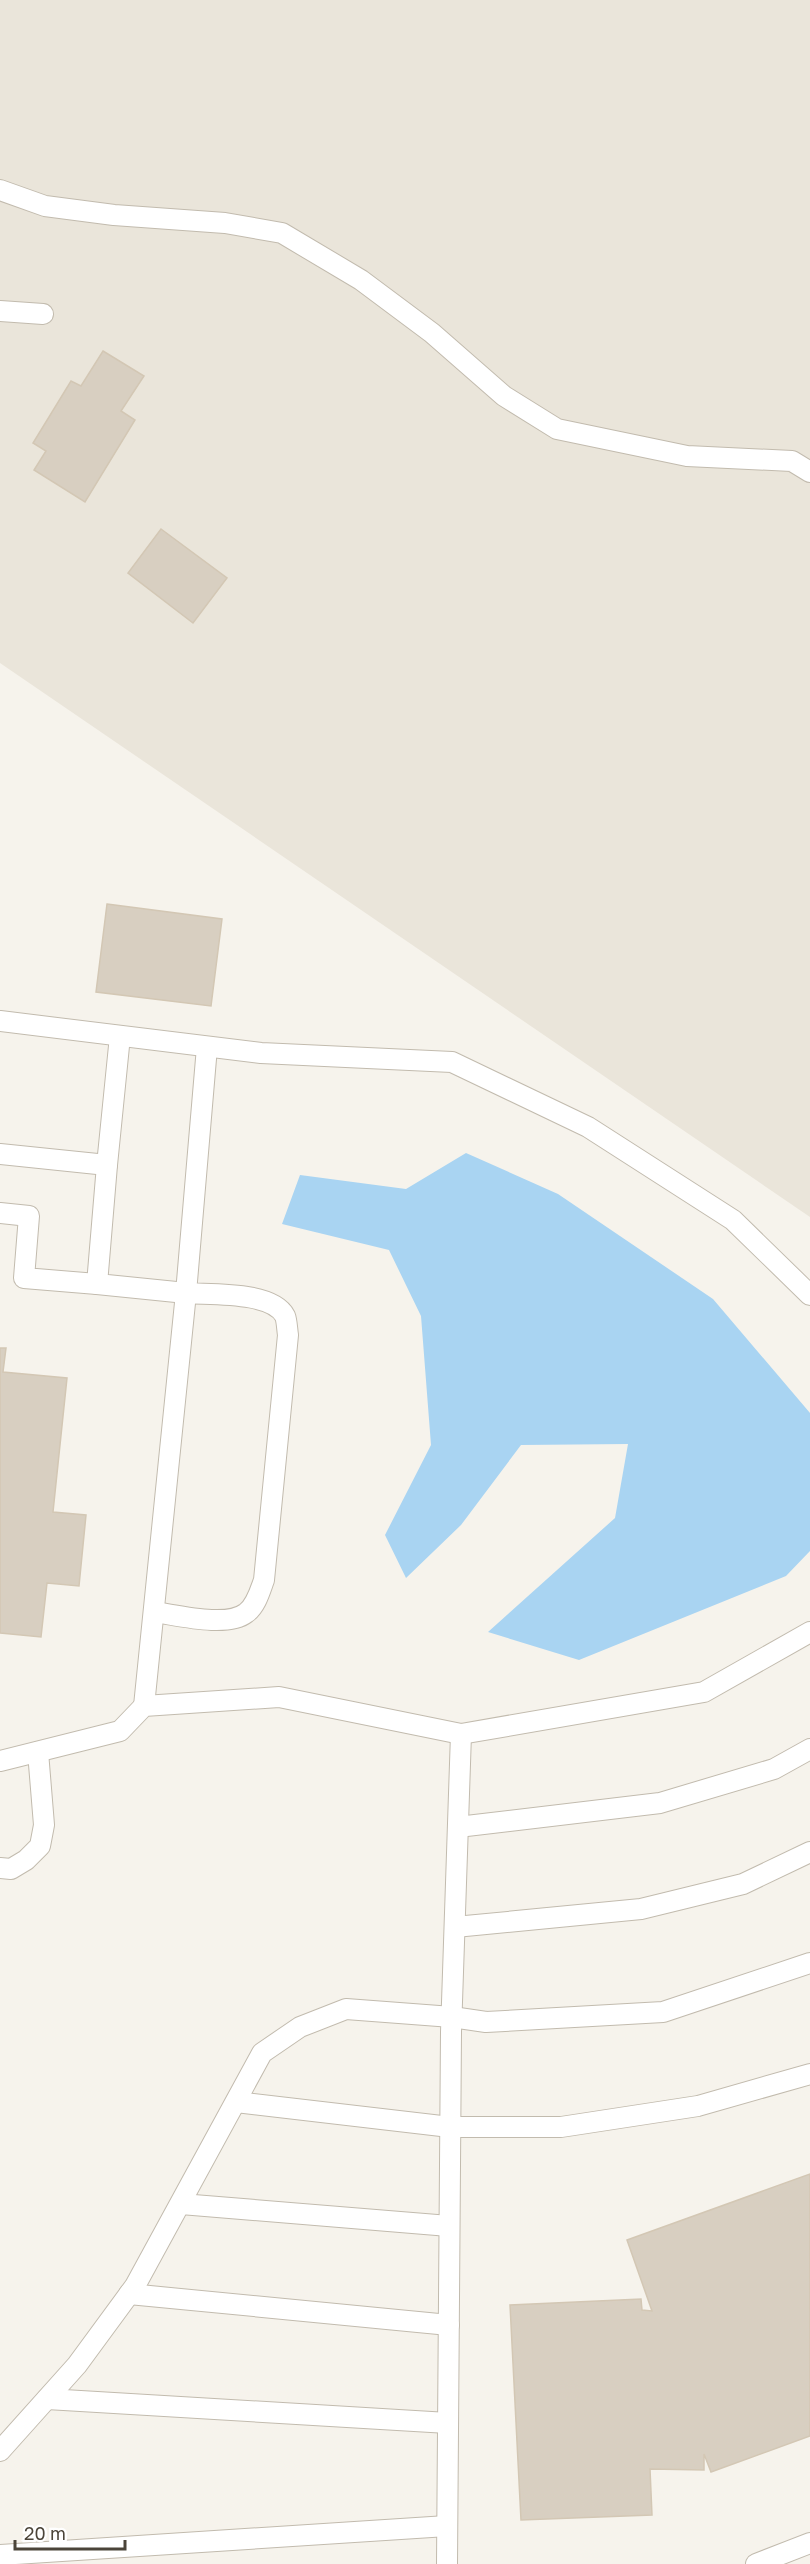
<svg xmlns="http://www.w3.org/2000/svg" width="810" height="2564" viewBox="0 0 810 2564" font-family="'Golos Text',sans-serif">
  <style>
    .residential { fill: #eae5da }
    .water { fill: #a9d4f2 }
    .building { fill: #d8cfc1; stroke: #d3c7b4; stroke-width: 1.5 }
    .lines { fill: none; stroke-linecap: round; stroke-linejoin: round }
    .lane-casing { stroke: #c2bbae; stroke-width: 22 }
    .lane { stroke: #fff; stroke-width: 20 }
  </style>
  <rect width="100%" height="100%" fill="#f6f3ec"/>
  <!-- residential -->
  <path class="residential" d="M0,0h810v1217l-810,-554z"/>
  <!-- water -->
  <path class="water" d="M466,1153l92,41 155,105 97,114v138l-24,25 -207,84 -91,-28 127,-114 13,-74 -107,1 -60,80 -55,53 -21,-43 46,-90 -10,-129 -32,-66 -107,-26 18,-49 106,14z"/>
  <!-- building -->
  <g class="building">
    <path d="M103,351l41,25 -23,35 14,9 -50,82 -51,-32 12,-19 -13,-8 38,-62 10,5z"/>
    <path d="M161,529l66,49 -34,45 -65,-50z"/>
    <path d="M107,904l115,15 -11,87 -115,-14z"/>
    <path d="M0,1348h6l-3,24 64,6 -14,134 33,3 -7,71 -32,-3 -6,54 -41,-4z"/>
    <path d="M810,2174v262l-99,36 -7,-18v16l-54,-1 2,46 -131,5 -11,-215 131,-6 1,11 10,1 -25,-71z"/>
  </g>
  <g class="lines">
    <!-- lane casing -->
    <g class="lane-casing">
      <g id="lane">
        <path d="M0,190l45,16 69,9 111,8 57,10 79,47 71,53 72,63 53,33 130,27 105,5 18,11"/>
        <path d="M0,311l43,3"/>
        <path d="M0,1021l261,32 191,9 136,65 145,93 77,75"/>
        <path d="M0,1154l107,11 13,-129"/>
        <path d="M107,1165l-10,119 89,9 -42,413"/>
        <path d="M0,1213l29,3 -5,62 73,6"/>
        <path d="M154,1612c23,3 73,16 92,1 10,-7 14,-22 18,-33l24,-245c-1,-6 -1,-14 -3,-19 -13,-25 -75,-21 -99,-23l21,-246"/>
        <path d="M0,1761l120,-30 24,-25 135,-9 182,37 243,-42 106,-60"/>
        <path d="M458,1827l202,-24 114,-34 36,-20"/>
        <path d="M0,1868l11,1 15,-9 14,-14 4,-21 -6,-73"/>
        <path d="M455,1927l186,-18 102,-25 67,-32"/>
        <path d="M236,2102l214,25h111l137,-21 112,-32"/>
        <path d="M181,2204l268,22"/>
        <path d="M129,2294l320,31"/>
        <path d="M47,2399l401,24"/>
        <path d="M0,2451l77,-86 58,-79 127,-233 38,-26 46,-18 106,8 34,5 177,-10 147,-49"/>
        <path d="M0,2555l447,-29"/>
        <path d="M447,2564l4,-532 10,-298"/>
        <path d="M756,2564l54,-21"/>
      </g>
    </g>
    <!-- lane -->
    <use href="#lane" class="lane"/>
  </g>
  <!-- scale -->
  <path d="M15 2540v9h110v-9" fill="none" stroke="#4b4439" stroke-width="3"/>
  <text x="24" y="2540" font-size="18" fill="#4b4439" stroke="#ffffff" stroke-width="4.5" paint-order="stroke">20 m</text>
</svg>
